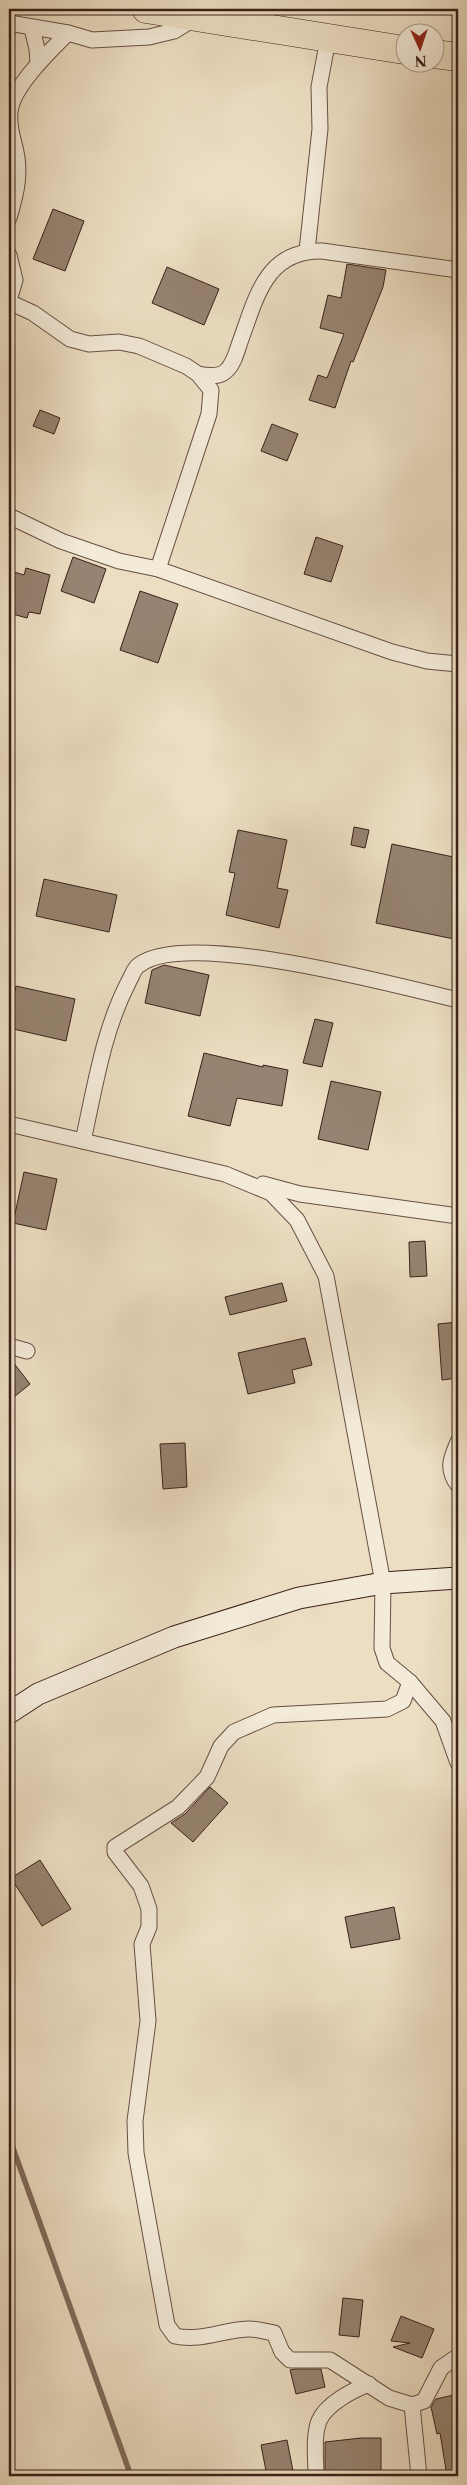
<svg xmlns="http://www.w3.org/2000/svg" width="467" height="2485" viewBox="0 0 467 2485" font-family="'Libre Caslon Text',serif">
  <style>
    .lines { fill: none; stroke-linecap: round; stroke-linejoin: round }
    .stream { stroke: #806b5c; stroke-width: 5.5 }
    .building { fill: #968371; stroke: #392018 }
    .street-casing { stroke: #665043; stroke-width: 17 }
    .secondary-casing { stroke: #392018; stroke-width: 23 }
    .highway-casing { stroke: #392018; stroke-width: 29 }
    .street { stroke: #f3ead8; stroke-width: 15 }
    .secondary { stroke: #f3ead8; stroke-width: 21 }
    .highway { stroke: #ecdec3; stroke-width: 28 }
  </style>
  <rect width="100%" height="100%" fill="#ecdec3"/>
  <filter id="stains"><feTurbulence type="fractalNoise" baseFrequency=".004" numOctaves="4"/><feColorMatrix values="0 0 0 0 .2 0 0 0 0 .09 0 0 0 0 .02 0 0 0 .5 -.17"/></filter>
  <radialGradient id="worn" r=".72"><stop offset=".6" stop-color="#630" stop-opacity="0"/><stop offset="1" stop-color="#630" stop-opacity=".3"/></radialGradient>
  <g class="lines">
    <!-- stream -->
    <path class="stream" d="M9,2137l122,339"/>
  </g>
  <!-- building -->
  <g class="building">
    <path d="M53,209l31,12 -19,50 -32,-12z"/>
    <path d="M347,264l39,6 -3,17 -30,75 -2,-1 -16,47 -26,-8 9,-25 9,3 17,-44 -24,-6 8,-33 13,3z"/>
    <path d="M167,267l52,22 -15,36 -52,-22z"/>
    <path d="M40,410l20,8 -6,16 -21,-8z"/>
    <path d="M272,424l26,10 -11,27 -26,-10z"/>
    <path d="M316,537l27,9 -12,36 -27,-8z"/>
    <path d="M73,557l33,12 -12,34 -33,-12z"/>
    <path d="M26,568l24,7 -10,39 -11,-2 -2,6 -18,-5v-21l5,-20 10,3z"/>
    <path d="M140,591l38,13 -20,59 -38,-13z"/>
    <path d="M354,827l15,3 -4,18 -14,-3z"/>
    <path d="M238,830l49,10 -10,48 11,2 -9,38 -53,-13 9,-42 -6,-1z"/>
    <path d="M392,844l66,14v61l-4,20 -78,-16z"/>
    <path d="M44,879l73,16 -8,37 -73,-16z"/>
    <path d="M164,965l45,10 -9,41 -55,-13 7,-33z"/>
    <path d="M16,986l59,13 -9,42 -57,-13v-11z"/>
    <path d="M315,1019l18,4 -11,44 -19,-4z"/>
    <path d="M204,1053l59,14v-2l25,5 -6,36 -45,-8 -7,28 -42,-10z"/>
    <path d="M331,1081l50,11 -13,58 -50,-11z"/>
    <path d="M24,1172l33,7 -11,51 -33,-7z"/>
    <path d="M425,1241l2,35 -17,1 -1,-35z"/>
    <path d="M282,1283l5,18 -57,14 -5,-18z"/>
    <path d="M458,1322v56l-16,2 -4,-56z"/>
    <path d="M305,1338l7,27 -20,5 3,13 -47,11 -10,-41z"/>
    <path d="M9,1357l21,27 -21,17z"/>
    <path d="M185,1443l2,44 -24,2 -3,-45z"/>
    <path d="M210,1787l18,16 -35,39 -22,-19 14,-9z"/>
    <path d="M40,1860l31,49 -29,17 -31,-48z"/>
    <path d="M394,1907l6,32 -49,9 -6,-31z"/>
    <path d="M343,2298l20,2 -4,37 -20,-2z"/>
    <path d="M401,2316l33,13 -12,29 -29,-11 17,-4 -19,-2z"/>
    <path d="M295,2369h26l4,18 -29,7 -6,-24z"/>
    <path d="M458,2394v82h-11l-7,-43 -3,1 -6,-27 5,-8z"/>
    <path d="M361,2438h20v37h-25v-2l-31,3v-34z"/>
    <path d="M287,2440l6,31 -26,5 -6,-31z"/>
  </g>
  <g class="lines">
    <!-- street casing -->
    <g class="street-casing">
      <g id="street">
        <path d="M9,23l59,10 24,7 57,-3 25,-6 21,-13"/>
        <path d="M32,28l5,21 1,14"/>
        <path d="M9,218c6,-21 11,-38 8,-60 -2,-16 -9,-29 -7,-46 2,-25 41,-62 58,-79"/>
        <path d="M307,251l13,-122 -1,-42 9,-48"/>
        <path d="M9,255l6,25 -6,20"/>
        <path d="M9,302l24,11 37,26 19,5 30,-2 20,4 47,20 12,8 13,16 -2,24 -51,155"/>
        <path d="M198,374c10,2 22,4 29,-4 7,-7 10,-19 13,-28 16,-43 25,-92 82,-91l136,19"/>
        <path d="M9,516l52,25 58,20 39,8 234,83 35,9 31,3"/>
        <path d="M9,1124l216,50 46,19 26,27 29,56 57,307 -1,65 5,15 23,19 33,39 15,42"/>
        <path d="M83,1141c12,-54 20,-110 46,-160 3,-5 5,-13 10,-16 47,-37 259,21 319,35"/>
        <path d="M263,1184l37,10 158,22"/>
        <path d="M9,1346l18,5"/>
        <path d="M458,1442c-7,16 -12,27 0,43"/>
        <path d="M410,1682l-7,19 -16,8 -114,6 -39,17 -13,14 -14,31 -29,30 -63,40v5l26,34 8,23v18l-7,17 6,77 -13,100 1,32 31,172 8,11c26,6 50,-7 75,-7 8,0 16,3 24,4l8,19 8,8h40l59,38 23,7 12,-4 17,-33 13,-9 4,1"/>
        <path d="M412,2405l7,71"/>
        <path d="M316,2476c0,-17 -3,-39 3,-55 7,-17 34,-31 50,-37"/>
      </g>
    </g>
    <!-- secondary casing -->
    <g class="secondary-casing">
      <path id="secondary" d="M9,1713l29,-19 136,-57 125,-39 84,-15 75,-5"/>
    </g>
    <!-- highway casing -->
    <g class="highway-casing">
      <g id="highway">
        <path d="M146,9l258,41"/>
        <path d="M434,54l24,3"/>
      </g>
    </g>
    <!-- street -->
    <use href="#street" class="street"/>
    <!-- secondary -->
    <use href="#secondary" class="secondary"/>
    <!-- highway -->
    <use href="#highway" class="highway"/>
  </g>
  <!-- margin -->
  <rect width="467" height="2485" fill="none" stroke="#ecdec3" stroke-width="30"/>
  <rect x="10" y="10" width="447" height="2465" fill="none" stroke="#392018" stroke-width="2.5"/>
  <rect x="15" y="15" width="437" height="2455" fill="none" stroke="#392018"/>
  <!-- north arrow -->
  <g transform="translate(420 48) rotate(177)"><circle r="24" fill="#f3ead8" stroke="#a9998b"/>
  <path d="M0-4L9 19L0 12L-9 19Z" fill="#8f2418"/>
  <text y="-8" font-size="14" font-weight="bold" text-anchor="middle" fill="#392018">N</text>
  </g>
  <rect width="100%" height="100%" filter="url(#stains)"/>
  <rect width="100%" height="100%" fill="url(#worn)"/>
</svg>
